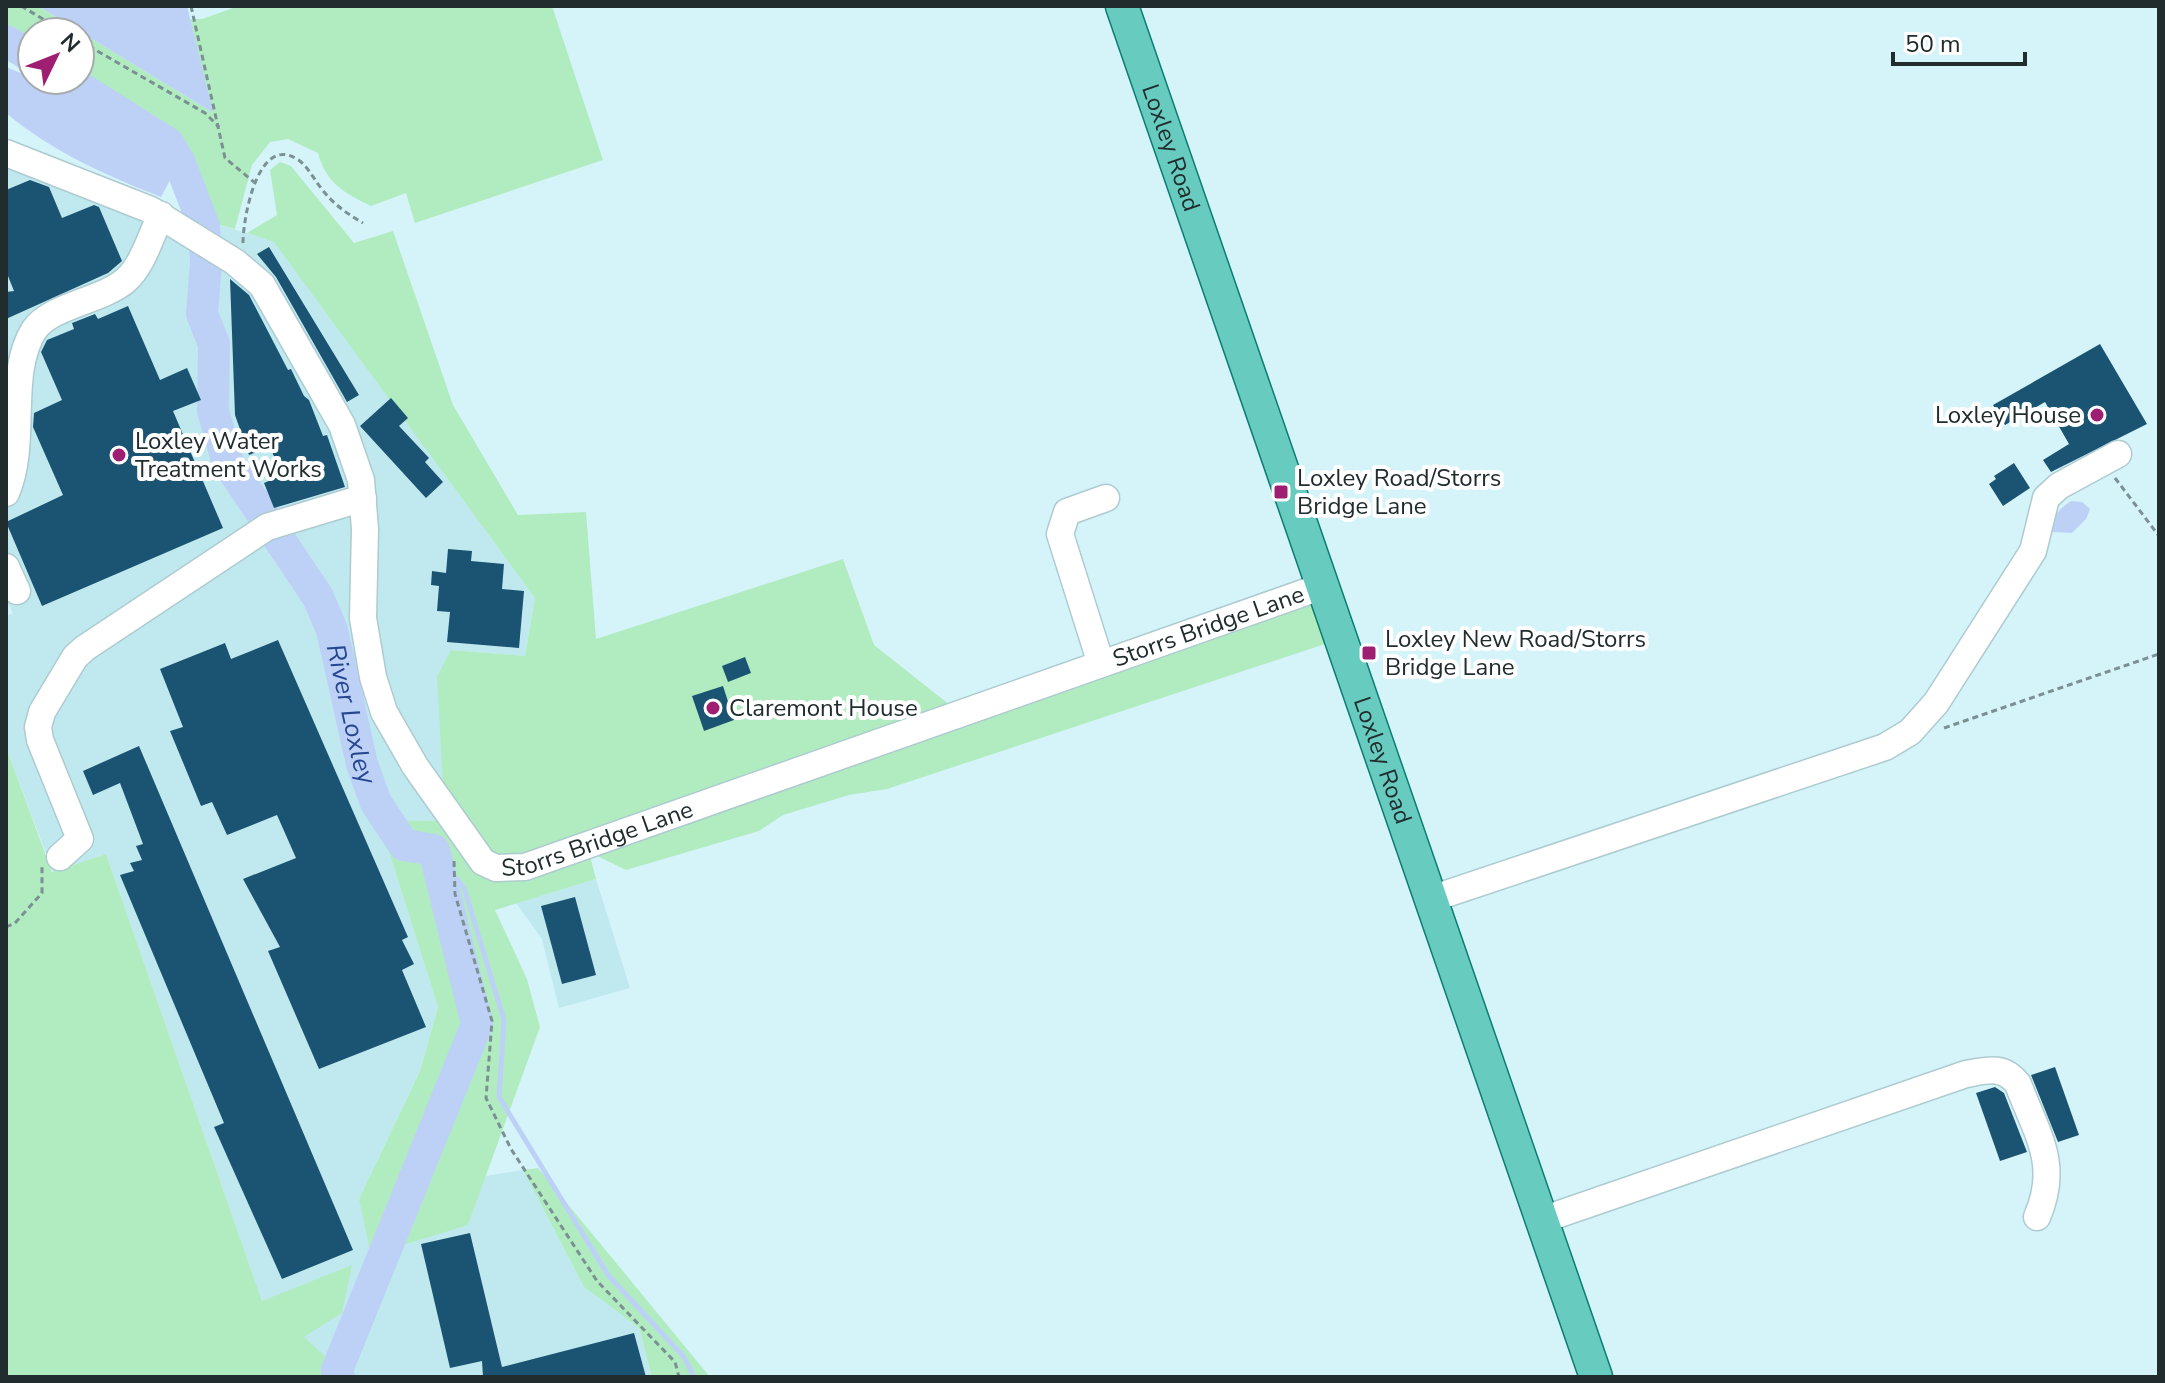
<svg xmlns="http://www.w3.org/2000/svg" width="2165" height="1383" viewBox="0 0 2165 1383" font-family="'Nunito Sans',sans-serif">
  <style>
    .built { fill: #c0e9ef }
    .green { fill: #b1ecc1 }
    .water { fill: #bdd1f7 }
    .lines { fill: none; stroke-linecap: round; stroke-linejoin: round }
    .stream { stroke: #bdd1f7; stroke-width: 5 }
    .river { stroke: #bdd1f7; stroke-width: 32 }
    .building { fill: #1b5472 }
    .minor-casing { stroke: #adcbd0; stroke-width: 29 }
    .major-casing { stroke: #0d7d71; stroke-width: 35 }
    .path { stroke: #7b9093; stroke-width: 3; stroke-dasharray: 6 4; stroke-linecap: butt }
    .minor { stroke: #fff; stroke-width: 26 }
    .major { stroke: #67cbbf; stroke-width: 32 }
    .poi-dot { fill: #9e1e71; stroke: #fff; stroke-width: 3 }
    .labels { text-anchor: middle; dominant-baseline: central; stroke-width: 8; stroke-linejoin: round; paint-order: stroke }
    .street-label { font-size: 24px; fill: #212c2e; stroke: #fff }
    .poi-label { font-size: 24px; fill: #212c2e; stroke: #fff; text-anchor: start }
    .water-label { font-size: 26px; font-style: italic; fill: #26478f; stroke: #fff }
  </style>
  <rect width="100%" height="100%" fill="#d5f4f9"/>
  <!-- built -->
  <g class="built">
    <path d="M6,161l268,80 261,357 -10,58 -74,-6 -6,171 -66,-1 59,187 -18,64 -61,128 109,26 17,-49 38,-6 61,117 55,41 13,49h-304l-86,-76 -156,-447 -53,18 -47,-125v-131l7,-3 -7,-14z"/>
    <path d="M596,879l34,109 -71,20 -17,-69 -26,-36z"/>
  </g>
  <!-- green -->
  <g class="green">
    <path d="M6,6h32l174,106 -22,-93h12l37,-13h313l51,154 -188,63 -9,-30 -35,13c-27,-13 -45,-23 -53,-53l-30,-14 -18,3 -18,23 -17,64 -29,-8 -26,-77 -76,-43 -50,-21h26v-48h-48v39l-26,-11z"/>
    <path d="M280,162l11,4 63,77 39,-12 60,174 65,110 68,-3 10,127 247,-80 31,86 76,60 360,-105 18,43 -441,146 -38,6 -66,20 -24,16 -133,39 -37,-18 7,27 -101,31 32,69 13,48 -72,198 -97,30 -12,-56 61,-128 18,-64 -59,-187 66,1 -8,-144 14,-27 74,6 10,-58 -261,-356 -27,-9 30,-18 -7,-45z"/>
    <path d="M6,747l46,125 54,-18 156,447 90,-36 -10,48 -38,24 44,40h-342z"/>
    <path d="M538,1168l172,209h-58l-13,-49 -55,-41 -61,-117z"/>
  </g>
  <!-- water -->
  <g class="water">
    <path d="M38,6h149l26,106h-1z"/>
    <path d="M6,67c70,28 110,54 170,102l-15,28c-56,-22 -108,-45 -155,-84z"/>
    <path d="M2071,501l11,1 8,7 -4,10 -14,14 -20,-1c-1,-15 7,-23 19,-31z"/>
  </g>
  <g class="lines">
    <!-- stream -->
    <path class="stream" d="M434,850l30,38 40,132 -5,77 109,178 76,82 10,20"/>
    <!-- river -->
    <g class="river">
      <path d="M6,41l26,16"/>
      <path id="s1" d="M68,80l100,63 11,18 25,65 2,36 -4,52 12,30 -1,67 15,52 90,134 14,33 30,134 14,39 28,42 30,5 43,174 -140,346 2,7"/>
    </g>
  </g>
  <!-- building -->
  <g class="building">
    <path d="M30,180l19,7 13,31 32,-13 5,2 23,54 -14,12 -102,46v-27l8,-1 -8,-20v-81z"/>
    <path d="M269,247l90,148 -12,7 -71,-125 -19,-23z"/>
    <path d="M230,279l19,16 39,75 3,-1 13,27 5,4 14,36 4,-1 18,52 -71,21 -10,-25 18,-8 -12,-28 -21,8 -14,-40z"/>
    <path d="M128,306l32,74 27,-12 14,32 -28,11 50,117 -181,78 -36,-84 57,-27 -30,-68 1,-14 28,-13 -21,-48 6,-12 27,-11 -2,-6 23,-9 3,5z"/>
    <path d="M2100,344l47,80 -96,48 -8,-12 26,-16 -24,-42 -40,23 -12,-20z"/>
    <path d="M391,398l17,20 -9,8 30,32 -4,4 18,20 -17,16 -66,-72z"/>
    <path d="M2014,463l16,25 -27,18 -14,-22 7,-5 -2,-3z"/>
    <path d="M448,549l24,2 -1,10 33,3 -2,25 22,2 -5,57 -72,-6 3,-30 -13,-1 2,-25 -8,-1 1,-14 14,2z"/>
    <path d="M278,640l130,297 -6,3 12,24 -12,6 24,57 -107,42 -51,-118 12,-4 -37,-68 53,-21 -19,-43 -50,20 -15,-33 -11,4 -31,-75 13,-4 -23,-58 65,-26 6,16z"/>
    <path d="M745,657l6,16 -23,9 -6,-16z"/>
    <path d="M723,686l11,34 -30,11 -12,-35z"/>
    <path d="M139,746l214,504 -71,29 -68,-152 10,-4 -104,-248 14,-4 -4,-8 12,-3 -6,-14 7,-2 -23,-61 -27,12 -10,-24z"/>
    <path d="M575,897l21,78 -34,9 -21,-78z"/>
    <path d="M2055,1067l24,68 -21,7 -27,-67z"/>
    <path d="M1995,1087l9,6 23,59 -27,9 -24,-68z"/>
    <path d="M470,1233l32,134 132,-34 12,44h-163l-1,-16 -32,7 -29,-124z"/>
  </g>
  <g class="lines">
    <!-- minor casing -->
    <g class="minor-casing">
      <g id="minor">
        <path id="s2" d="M6,153l145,57 84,52 27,23 80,140 19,55 4,49 -2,89 10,59 11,35 31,54 68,96 13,6 29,-1 798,-281"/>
        <path d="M6,493c22,-50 0,-118 28,-163 17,-25 68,-29 92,-50 17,-15 25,-45 35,-65"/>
        <path d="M6,567l11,24"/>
        <path d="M1101,664l-41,-130 7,-22 39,-14"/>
        <path d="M60,857l20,-18 -40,-99 -2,-13 4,-15 33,-55 10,-9 182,-121 96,-29"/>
        <path d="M1431,899l454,-152 25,-15 26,-29 97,-152 13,-53 13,-12 59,-32"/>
        <path d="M1542,1220l424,-146c22,-4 37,-9 52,10 19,51 42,80 19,133"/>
      </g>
    </g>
    <!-- major casing -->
    <g class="major-casing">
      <g id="major">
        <path id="s3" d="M1122,6l474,1371"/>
      </g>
    </g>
    <!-- path -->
    <g class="path">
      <path d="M21,6l44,26"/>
      <path d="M191,6l34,152 29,24"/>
      <path d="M80,41l125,72 14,14"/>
      <path d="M243,243c0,-23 14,-109 54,-84 10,6 16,19 24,29 12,16 25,25 42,35"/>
      <path d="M2115,478l44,58"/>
      <path d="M1944,728l215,-74"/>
      <path d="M454,861l1,33 37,127 -6,77 25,51 86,132 78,81 4,15"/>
      <path d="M6,927l9,-4 27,-30v-28"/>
    </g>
    <!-- minor -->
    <use href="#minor" class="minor"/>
    <!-- major -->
    <use href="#major" class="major"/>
  </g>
  <!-- markers -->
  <g class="poi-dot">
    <circle cx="2097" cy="415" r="8"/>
    <circle cx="119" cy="455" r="8"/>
    <rect x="1273" y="484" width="16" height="16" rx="4"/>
    <rect x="1361" y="645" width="16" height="16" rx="4"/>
    <circle cx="713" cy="708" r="8"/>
  </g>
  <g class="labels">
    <!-- street labels -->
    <g class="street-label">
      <text stroke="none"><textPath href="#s3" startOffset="150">Loxley Road</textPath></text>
      <text stroke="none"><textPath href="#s2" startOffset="1692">Storrs Bridge Lane</textPath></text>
      <text stroke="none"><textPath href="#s3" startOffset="798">Loxley Road</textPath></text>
      <text stroke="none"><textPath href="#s2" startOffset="1044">Storrs Bridge Lane</textPath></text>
    </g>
    <!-- poi labels -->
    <g class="poi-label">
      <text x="2081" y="415" text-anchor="end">Loxley House</text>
      <text x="135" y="441">Loxley Water<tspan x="135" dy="28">Treatment Works</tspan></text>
      <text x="1297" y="478">Loxley Road/Storrs<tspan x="1297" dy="28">Bridge Lane</tspan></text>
      <text x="1385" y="639">Loxley New Road/Storrs<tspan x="1385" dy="28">Bridge Lane</tspan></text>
      <text x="729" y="708">Claremont House</text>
    </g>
    <!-- water labels -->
    <g class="water-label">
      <text stroke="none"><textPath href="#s1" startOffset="734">River Loxley</textPath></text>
    </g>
  </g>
  <!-- border -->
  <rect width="2165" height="1383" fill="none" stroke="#212c2e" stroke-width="16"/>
  <!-- north arrow -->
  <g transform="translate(56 56) rotate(47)"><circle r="38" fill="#ffffff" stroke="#a6abab" stroke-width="2"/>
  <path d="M0-6L14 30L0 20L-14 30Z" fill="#9e1e71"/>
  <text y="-12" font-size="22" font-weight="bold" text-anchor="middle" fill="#212c2e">N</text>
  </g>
  <!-- scale -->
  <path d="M1893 52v12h132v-12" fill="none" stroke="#212c2e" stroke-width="4"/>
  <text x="1905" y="52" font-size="24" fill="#212c2e" stroke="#ffffff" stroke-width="6" paint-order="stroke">50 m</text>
</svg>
